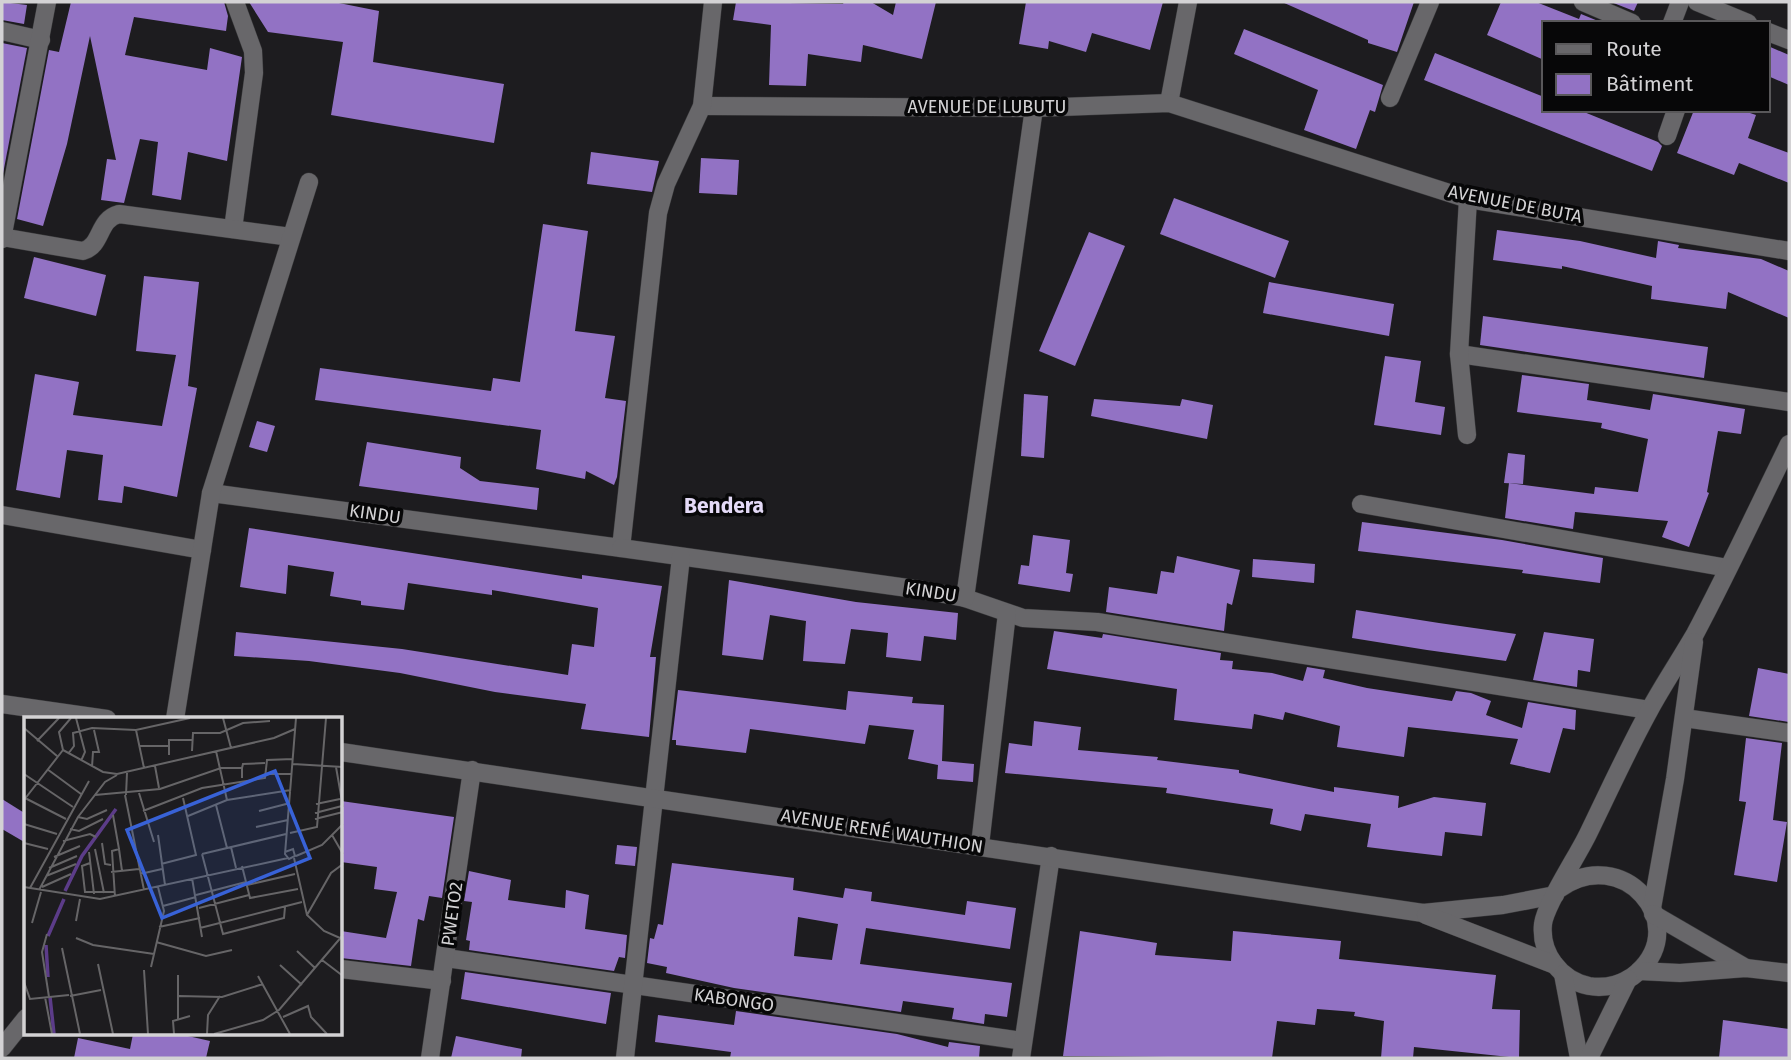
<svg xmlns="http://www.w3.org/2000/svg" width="1791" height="1060" viewBox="0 0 1791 1060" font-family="'Fira Sans',sans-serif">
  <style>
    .building { fill: #9272c4; fill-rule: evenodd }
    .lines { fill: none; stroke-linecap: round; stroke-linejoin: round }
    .minor-casing { stroke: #38383a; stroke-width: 19 }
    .tertiary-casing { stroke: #38383a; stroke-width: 19 }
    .minor { stroke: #68676a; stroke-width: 18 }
    .tertiary { stroke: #68676a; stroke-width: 18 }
    .labels { text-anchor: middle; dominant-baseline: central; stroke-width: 7; stroke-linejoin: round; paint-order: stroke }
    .street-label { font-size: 18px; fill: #d3d2d4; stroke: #070708 }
    .quarter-label { font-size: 21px; font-weight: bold; fill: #e4daf7; stroke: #070708 }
    .inset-river { fill: none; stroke: #5c3c89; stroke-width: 3.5 }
    .inset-road { fill: none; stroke: #666567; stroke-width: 2 }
    .view { fill: #3862d7; fill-opacity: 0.15; stroke: #3862d7; stroke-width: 3.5 }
    .inset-edge { fill: none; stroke: #d3d2d4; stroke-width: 3.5 }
  </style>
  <rect width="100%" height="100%" fill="#1d1c1f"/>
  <!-- building -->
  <g class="building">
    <path d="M2,2l25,3 -3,19 -22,-4z"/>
    <path d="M71,2h153l4,14 -2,15 -92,-14 -9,38 82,15 3,-22 32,9 -15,104 -39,-9 -7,48 -29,-5 6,-53 -18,-3 -16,64 -23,-3 6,-41 9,1 -26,-124 -23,108 -24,82 -26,-7 32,-169 10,2z"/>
    <path d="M249,2h85l45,9 -6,51 131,22 -10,59 -163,-28 12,-73 -75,-10z"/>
    <path d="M736,2l107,2 1,-2h27l22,13 3,-13h40l-14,57 -59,-14 -2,17 -53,-8 -2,32 -37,-1 2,-60 -38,-5z"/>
    <path d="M1026,2h137l-13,48 -58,-17 -6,19 -37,-11 -1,8 -29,-5z"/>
    <path d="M1282,2h132l-17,50 -29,-9v-3z"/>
    <path d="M1501,2h35l43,17 2,-5 22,9h-59v37l-57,-25z"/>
    <path d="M1611,2h27l-4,9z"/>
    <path d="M1244,29l139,56 -8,27 -5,-2 -14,39 -52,-19 14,-40 -84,-36z"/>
    <path d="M2,43l25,5 -25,131z"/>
    <path d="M1768,46l21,9v30l-21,-9z"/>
    <path d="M1435,53l109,44v13l40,2 74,30 4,4 -10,25 -228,-91z"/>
    <path d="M1694,110h47l15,5 -8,23 41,15v30l-50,-20 -5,12 -57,-22z"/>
    <path d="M591,152l68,9 -7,31 -65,-8z"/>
    <path d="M701,158l38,2 -2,35 -38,-2z"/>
    <path d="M1174,198l115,43 -14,37 -115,-44z"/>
    <path d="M543,224l45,7 -13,100 40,5 -10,62 21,3 -9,76 -3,8 -28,-14 -1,8 -49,-10 5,-39 -226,-30 5,-32 171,23 2,-13 27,4z"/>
    <path d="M1497,230l83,11 76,17 2,-17 21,4 -1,3 83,11 28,12v47l-61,-26 -2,17 -75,-10 1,-13 -90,-20v3l-69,-9z"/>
    <path d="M1089,232l36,14 -50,120 -36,-15z"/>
    <path d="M34,257l72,18 -10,41 -72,-18z"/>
    <path d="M144,276l55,6 -11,104 9,2 -20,109 -53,-11 -2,17 -24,-3 5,-45 -36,-5 -7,48 -44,-8 19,-116 44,8 -6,33 89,11 14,-71 -40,-4z"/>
    <path d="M1269,282l125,22 -5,32 -126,-23z"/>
    <path d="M1483,316l225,31 -4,31 -224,-33z"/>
    <path d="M1385,356l36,5 -6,41 30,5 -4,28 -67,-10z"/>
    <path d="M1522,375l67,9 -2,16 63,10 3,-16 92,15 -4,25 -23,-3 -11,61 2,1 -20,54 -27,-10 6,-16 -93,-9 -2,17 -68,-11 4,-35 85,11 1,-7 43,5 10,-53 -47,-11 1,-5 -85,-11z"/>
    <path d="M1024,394l24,2 -4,62 -23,-2z"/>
    <path d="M1094,399l86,7 2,-7 31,6 -6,34 -116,-23z"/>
    <path d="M257,421l18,5 -8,26 -18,-5z"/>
    <path d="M367,442l94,15 -1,11 20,13 59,7 -2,22 -178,-24z"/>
    <path d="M1508,453l17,2 -2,29 -19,-1z"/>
    <path d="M1362,522l140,18 101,18 -3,25 -78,-10 1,-3 -165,-19z"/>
    <path d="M249,528l333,51v-4l80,11 -12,71h6l-7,80 -68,-8 5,-25 -91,-12 -95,-19 -91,-12 -75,-5 2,-24 166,17 166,26 4,-31 22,3 4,-39 -106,-18v5l-84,-12 -4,27 -43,-5v-4l-31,-5 4,-24 -46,-7 -2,29 -46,-7z"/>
    <path d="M1033,535l37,5 -4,33 7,1 -3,18 -52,-8 3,-19 8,1z"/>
    <path d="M1177,556l63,14 -8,35 -5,-2 -3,28 -118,-19 3,-25 48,7 4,-23 13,2z"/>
    <path d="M1253,559l62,5 -1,19 -62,-6z"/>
    <path d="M729,580l127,22 102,11 -2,27 -32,-4 -3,25 -35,-4 2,-24 -37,-4 -6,35 -42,-3 3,-40 -36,-6 -7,45 -41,-5z"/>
    <path d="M1356,610l83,13 77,11 -10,27 -79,-11 -75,-12z"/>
    <path d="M1054,631l48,7 1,-4 118,19 -1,7 13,1 -1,8 40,4 31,8 4,-14 18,3 -2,8 44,10 85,13 4,-10 15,2 20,8 -5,14 36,13 6,-26 48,8 -1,20 -12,-2 -13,45 -40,-9 8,-25 -110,-12 -4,30 -67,-10 3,-21 -55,-14 -2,8 -29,-6 -2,15 -78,-9 3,-31 -130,-20z"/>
    <path d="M1544,632l50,7 -4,33 -12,-2 -1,17 -44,-7z"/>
    <path d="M1758,668l31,6v48l-40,-6z"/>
    <path d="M678,690l168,20 2,-19 65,6 -1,6 32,2 -2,56 32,3 -1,18 -36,-3 1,-14 -30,-6 6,-29 -45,-5 -4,19 -115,-15 -4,24 -70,-8v-5h-4z"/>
    <path d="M1034,721l47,6 -3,23 80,7 -1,3 82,10v3l95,19v-5l65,9 -1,12 36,-11 52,6 -4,33 -37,-4 -3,24 -43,-5 -32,-4 4,-23 -66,-10 -4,17 -31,-7 3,-15 -107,-16 1,-5 -162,-15 4,-30 23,3z"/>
    <path d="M1746,738l36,5 -9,77 14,2 -10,60 -43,-7 12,-73 -7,-1z"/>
    <path d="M2,799l24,15v29l-24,-14z"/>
    <path d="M341,801l113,16 -12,81 -13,-2 -5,25 -6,-2 -7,47 -70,-8v-27l45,7 11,-46 -23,-3 3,-22 -36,-5z"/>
    <path d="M617,845l20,2 -2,19 -20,-2z"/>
    <path d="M672,863l122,15 -1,12 50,8 2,-10 27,4 -1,9 94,14 2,-14 49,7 -6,41 -144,-21 -6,36 152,19 -5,34 -22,-3 -1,10 -32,-5 2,-11 -51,-7 -2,11 -167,-24 -68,-15 1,-6 -20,-4 3,-25 4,1 4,-15 5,1zM798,917l40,7 -6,36 -38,-4z"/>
    <path d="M469,871l42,9 -3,20 57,8 1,-18 23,5 -4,34 42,6 -2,23 -6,-1 -5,14 -145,-21 1,-9 -4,-1 6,-38 -8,-1z"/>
    <path d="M1080,931l77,12 -2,12 76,6 2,-30 108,10 -2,18 157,16 -4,34 28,1 -1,48 -105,-11 -1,11h-32l3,-37 -30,-5 1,-4 -38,-3 -2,16 -38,-4 -5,37 -209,-2z"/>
    <path d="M465,972l146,21 -5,31 -145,-25z"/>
    <path d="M736,1011l161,23 51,13 1,-5 31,4 -1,12h-249l1,-6 -76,-10 3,-27 76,10z"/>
    <path d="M1723,1020l66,9v29h-70z"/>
    <path d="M133,1034h46l31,7 -4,17h-132l4,-20 52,11z"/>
    <path d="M456,1036l66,13 -1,9h-70z"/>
  </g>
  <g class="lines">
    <!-- minor casing -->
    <g class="minor-casing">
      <g id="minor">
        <path d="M1583,2l49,21"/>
        <path d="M1697,2l51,21"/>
        <path d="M1672,23l8,-21"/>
        <path d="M2,31l39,9"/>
        <path d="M1768,32l21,8"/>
        <path d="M1390,98l40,-96"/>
        <path d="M1169,103l19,-101"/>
        <path d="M702,106l332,2 135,-5 299,96 321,52"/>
        <path d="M1667,136l9,-26"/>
        <path d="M233,229l21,-156 -1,-22 -18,-49"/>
        <path d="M2,237l81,14c20,-6 14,-31 36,-37l172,23"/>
        <path d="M2,239l45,-237"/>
        <path d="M1459,354l330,48"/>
        <path d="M1467,435l-8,-81 9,-155"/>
        <path d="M211,493l410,55 37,-335 8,-29 36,-78 11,-104"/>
        <path d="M1361,504l367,64"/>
        <path d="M2,515l200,35"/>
        <path d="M621,548l301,42 43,8 58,20 74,4 552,88"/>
        <path d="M965,598l69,-490"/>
        <path d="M1684,718l105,15"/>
        <path d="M175,719l36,-226 98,-311"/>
        <path d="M980,845l27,-232"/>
        <path d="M446,958l577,83"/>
        <path d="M341,969l101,12"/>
        <path d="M2,1048l24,-30"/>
        <path d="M430,1058l42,-288"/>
        <path d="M625,1058l56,-501"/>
        <path d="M1021,1058l30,-202"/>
      </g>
    </g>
    <!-- tertiary casing -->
    <g class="tertiary-casing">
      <g id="tertiary">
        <path d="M2,704l105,15"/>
        <path d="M341,752l1082,161 80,-8 52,-10"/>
        <path d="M1559,889c63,-46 133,34 79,83 -13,12 -32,17 -49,14 -29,-6 -49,-33 -46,-62 2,-19 35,-69 45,-90 20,-41 39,-83 61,-123 14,-26 31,-51 46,-77 33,-62 63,-127 94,-190"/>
        <path d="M1652,908l23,-129 19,-137"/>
        <path d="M1653,914l93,54"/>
        <path d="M1426,915l129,50"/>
        <path d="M1639,971l41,2 66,-5 43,5"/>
        <path d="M1563,974l16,84"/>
        <path d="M1589,1058l39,-79"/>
      </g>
    </g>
    <!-- minor -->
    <use href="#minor" class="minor"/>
    <!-- tertiary -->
    <use href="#tertiary" class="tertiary"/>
  </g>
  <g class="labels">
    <!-- street labels -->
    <g class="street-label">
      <text x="987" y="107">AVENUE DE LUBUTU</text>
      <text transform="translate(1515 204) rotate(11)">AVENUE DE BUTA</text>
      <text transform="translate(375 514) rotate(8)">KINDU</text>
      <text transform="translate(931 592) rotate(9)">KINDU</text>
      <text transform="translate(882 831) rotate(9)">AVENUE RENÉ WAUTHION</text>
      <text transform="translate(452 914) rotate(-82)">PWETO2</text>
      <text transform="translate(734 1000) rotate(8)">KABONGO</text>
    </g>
    <!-- quarter labels -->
    <g class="quarter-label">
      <text x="724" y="506">Bendera</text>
    </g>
  </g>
  <!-- overview -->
  <g transform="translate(24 717)">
    <rect width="318" height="318" fill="#1d1c1f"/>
    <path class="inset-river" d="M41,174l17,-35 34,-47M24,219l16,-37M22,228l2,32M26,280l4,37"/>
    <path class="inset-road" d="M47,1l-12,14 4,18 40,22 14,2 157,-36 21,-9M52,1l9,34 -4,9M199,1l8,30M0,11l33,28M112,13l8,38M13,24l22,-23M116,29h29M168,34l1,-18h27l23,-10 27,-2M192,34l11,49M44,37l6,-8 -1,-13 19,-5 44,2 54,-12M145,38v-15h23M269,47l50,3M131,49l4,22M68,50l1,-15h6l-5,-22M312,50l7,40M218,51l1,-4 22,-1M23,52l34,25M0,57l49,33M242,57h26M115,76l15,49M71,78l65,-6 61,-21h21v10M101,78l19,95M102,78l1,-22M1,81l41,21M0,83l39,-50M292,87l24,-5M192,88l11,43M119,94l59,-23 63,-10 2,-18 26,-1M235,94l31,-8M291,96l27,-7M89,98l6,34 -7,2 3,46M164,99l39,-16 64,-10M54,100l9,2 20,-9M291,102l28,-7M0,107l33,10M232,110l32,-7M46,112l9,2 24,-12M266,116l27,-6 9,-109M134,118l7,50M308,118l11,19M39,124l27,-7 6,3M0,126l24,6M78,126l3,21 6,1M207,130l5,21M71,132l9,44M95,132l3,22M65,135l5,42M261,135l8,-3 2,7 -6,3 -4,-5 11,-136M178,137l21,80 61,-16 1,-11M178,137l84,-20M272,139l26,-11 21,-21M30,140l26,-11M270,141l13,57 17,16 16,7M66,146l-8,3 3,26h29M137,147l35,-9 -13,-57M218,149l8,32 48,-9M25,151l28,-12M87,155l28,-3M116,157l22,-5M22,159l30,-12M168,161l10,59M223,168l48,-11M0,170l76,12 188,-41M18,170l29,-13M6,171l59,-107M15,173l39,-73 27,-35 12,-7M172,178l50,-13M139,189l33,-9M175,191l50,-13M283,198l24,-42 12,-9M52,204l4,-22M8,206l9,-31M135,210l41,-9M176,211l102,-26M23,217l-5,18 7,45M52,221l17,7 61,9M132,225l50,14 26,-6M38,231l18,86M273,234l18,17M298,243l21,16M74,247l15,70M256,248l22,20M127,250l13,-56 -6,-24M120,253l4,64M154,258v44M234,259l32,58M0,265l6,17 39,-4M46,279l31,-6M155,279l43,1 41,-13M21,280l7,37M259,300l25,-11 3,11 16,17M150,317l-1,-13 17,-5M183,317l1,-19 12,-19M190,317l49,-14 16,-10 64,-75"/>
    <path class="view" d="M251,54l35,87 -148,60 -35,-88z"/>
    <rect width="318" height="318" class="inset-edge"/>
  </g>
  <!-- border -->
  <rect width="1791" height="1060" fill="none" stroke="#d3d2d4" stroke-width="7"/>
  <!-- legend -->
  <rect x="1542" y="21" width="228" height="91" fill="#070708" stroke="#59585a" stroke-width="2"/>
  <rect x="1556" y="44" width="35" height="10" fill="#68676a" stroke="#59585a" stroke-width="2"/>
  <text x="1606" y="56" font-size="21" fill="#d3d2d4">Route</text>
  <rect x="1556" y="74" width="35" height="21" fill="#9272c4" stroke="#59585a" stroke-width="2"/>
  <text x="1606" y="91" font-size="21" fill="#d3d2d4">Bâtiment</text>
</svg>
